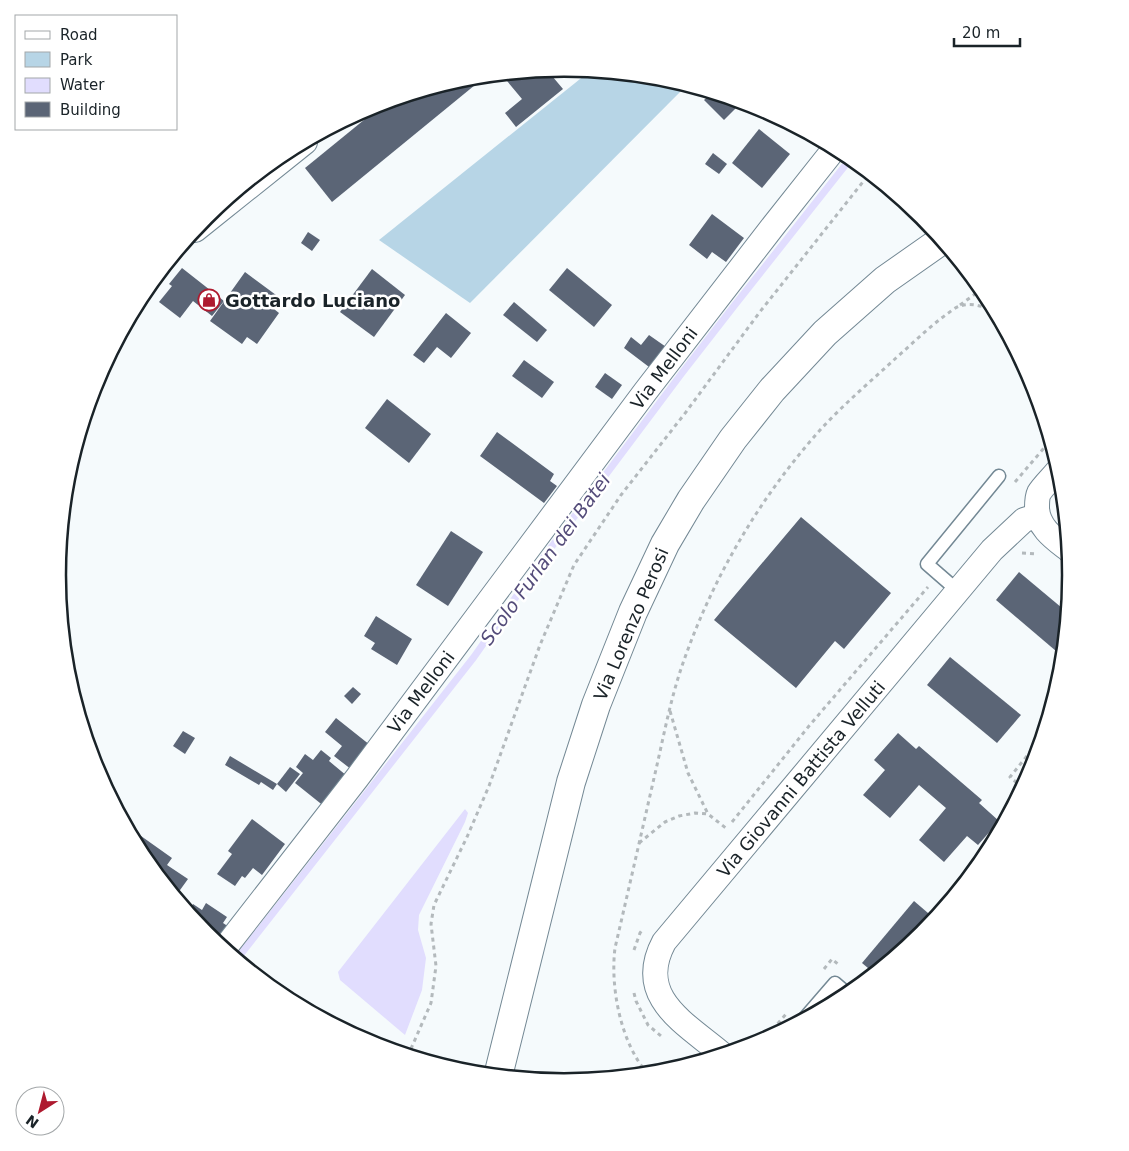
<svg xmlns="http://www.w3.org/2000/svg" width="1129" height="1151" viewBox="0 0 1129 1151" font-family="'DejaVu Sans',sans-serif">
  <style>
    .green { fill: #b7d5e6 }
    .water { fill: #e1ddfe }
    .lines { fill: none; stroke-linecap: round; stroke-linejoin: round }
    .stream { stroke: #e1ddfe; stroke-width: 7 }
    .building { fill: #5b6576 }
    .lane-casing { stroke: #738894; stroke-width: 15 }
    .street-casing { stroke: #738894; stroke-width: 26 }
    .secondary-casing { stroke: #738894; stroke-width: 30 }
    .path { stroke: #b3b9bc; stroke-width: 3; stroke-dasharray: 4 4; stroke-linecap: butt }
    .lane { stroke: #fff; stroke-width: 12 }
    .street { stroke: #fff; stroke-width: 24 }
    .secondary { stroke: #fff; stroke-width: 28 }
    .labels { text-anchor: middle; dominant-baseline: central; stroke-width: 5; stroke-linejoin: round; paint-order: stroke }
    .poi-label { font-size: 18px; font-weight: bold; fill: #1a2328; stroke: #fff; text-anchor: start }
    .street-label { font-size: 18px; fill: #1a2328; stroke: #fff }
    .water-label { font-size: 19px; font-style: italic; fill: #544c7a; stroke: #fff }
    .rim { fill: none; stroke: #1a2328; stroke-width: 2.5 }
  </style>
  <rect width="100%" height="100%" fill="#f5fafc"/>
  <!-- green -->
  <path class="green" d="M590,71l74,7 23,7 -217,218 -91,-63z"/>
  <!-- water -->
  <path class="water" d="M465,809l3,4 -3,9 -46,93 -1,15 8,28 -4,32 -17,45 -65,-55 -2,-8z"/>
  <g class="lines">
    <!-- stream -->
    <path class="stream" d="M237,959l237,-302 70,-100 138,-184 52,-67 117,-148"/>
  </g>
  <!-- building -->
  <g class="building">
    <path d="M547,70l16,19 -47,38 -11,-14 17,-14 -20,-24z"/>
    <path d="M486,76l-154,126 -27,-34 81,-66 80,-24z"/>
    <path d="M712,93l30,9 -18,18 -20,-20z"/>
    <path d="M759,129l31,25 -28,34 -30,-25z"/>
    <path d="M713,153l14,11 -8,10 -14,-10z"/>
    <path d="M712,214l32,24 -18,24 -14,-10 -5,7 -18,-14z"/>
    <path d="M308,232l12,8 -8,11 -11,-8z"/>
    <path d="M182,268l42,33 -12,15 -19,-15 -13,17 -21,-16 13,-16 -3,-2z"/>
    <path d="M567,268l45,37 -18,22 -45,-37z"/>
    <path d="M372,269l33,26 -31,42 -34,-25z"/>
    <path d="M245,272l31,23 -7,10 10,8 -22,31 -10,-7 -5,7 -32,-23z"/>
    <path d="M514,302l33,28 -10,12 -34,-27z"/>
    <path d="M446,313l25,20 -20,25 -14,-11 -13,16 -11,-8z"/>
    <path d="M649,335l20,14 -16,21 -29,-22 7,-11 10,8z"/>
    <path d="M524,360l30,22 -12,16 -30,-22z"/>
    <path d="M605,373l17,12 -10,14 -17,-12z"/>
    <path d="M387,399l44,35 -22,29 -44,-35z"/>
    <path d="M497,432l57,42 -4,7 7,5 -13,17 -64,-47z"/>
    <path d="M801,517l90,76 -47,56 -9,-8 -39,47 -82,-68z"/>
    <path d="M451,531l32,21 -35,54 -32,-21z"/>
    <path d="M1019,572l49,41 -5,44 -67,-57z"/>
    <path d="M376,616l36,23 -15,26 -26,-16 4,-6 -11,-7z"/>
    <path d="M950,657l71,58 -24,28 -70,-58z"/>
    <path d="M353,687l8,7 -9,10 -8,-8z"/>
    <path d="M336,718l39,31 -19,24 -22,-17 8,-10 -17,-14z"/>
    <path d="M183,731l12,7 -10,16 -12,-8z"/>
    <path d="M898,733l18,16 3,-3 63,54 -3,3 20,18 -21,24 -11,-9 -23,26 -25,-22 27,-32 -27,-23 -29,33 -27,-23 22,-25 -11,-10z"/>
    <path d="M321,750l10,8 -2,3 18,15 -22,31 -30,-24 8,-10 -7,-6 9,-13 8,6z"/>
    <path d="M230,756l47,28 -4,6 -12,-8 -2,3 -34,-20z"/>
    <path d="M290,767l10,7 -14,18 -9,-8z"/>
    <path d="M252,819l33,25 -23,31 -9,-7 -8,10 -3,-2 -7,10 -18,-12 15,-20 -4,-3z"/>
    <path d="M141,836l31,22 -5,7 21,14 -13,18 -32,-40 -7,-13z"/>
    <path d="M914,901l21,18 -12,15 -48,40 -13,-11z"/>
    <path d="M206,903l21,14 -4,6 6,4 -11,17 -12,-10 -18,-22 5,-8 9,6z"/>
  </g>
  <g class="lines">
    <!-- lane casing -->
    <g class="lane-casing">
      <g id="lane">
        <path d="M958,591l-31,-27 72,-88"/>
        <path d="M803,1020l32,-37 14,12"/>
      </g>
    </g>
    <!-- street casing -->
    <g class="street-casing">
      <g id="street">
        <path d="M195,230l110,-88"/>
        <path d="M1059,469c-5,7 -16,17 -20,24 -2,4 -2,11 -2,15 1,20 18,31 32,42"/>
        <path d="M224,949l133,-171 288,-386 129,-167 61,-77"/>
        <path d="M723,1055c-36,-31 -89,-57 -59,-113l328,-392 32,-30 13,-4"/>
      </g>
    </g>
    <!-- secondary casing -->
    <g class="secondary-casing">
      <path id="secondary" d="M498,1076l73,-294 25,-77 37,-93 32,-68 26,-44 42,-61 39,-49 53,-57 60,-53 57,-40"/>
    </g>
    <!-- path -->
    <g class="path">
      <path d="M960,305l22,-16"/>
      <path d="M1015,482l29,-34 6,-11"/>
      <path d="M1022,553l16,1"/>
      <path d="M670,711l18,62 20,41"/>
      <path d="M1023,788l-13,-11 33,-41"/>
      <path d="M732,822l77,-96 119,-139"/>
      <path d="M639,843l26,-21 14,-6 16,-3 13,1 19,15"/>
      <path d="M634,950l6,-17 3,-4"/>
      <path d="M824,969l8,-10 8,7"/>
      <path d="M634,993l2,8 12,24 13,11"/>
      <path d="M762,1042l24,-28"/>
      <path d="M406,1055l4,-4 21,-48 5,-37 -5,-42 3,-19 33,-68 22,-51 51,-141 34,-80 47,-70 65,-83 73,-99 111,-140"/>
      <path d="M648,1074c-27,-30 -38,-86 -33,-126 13,-56 26,-113 39,-170 9,-38 16,-78 29,-115 30,-86 77,-166 138,-234 23,-25 50,-48 75,-71 17,-15 33,-31 51,-44 4,-3 9,-7 13,-8 12,-4 24,1 35,5"/>
    </g>
    <!-- lane -->
    <use href="#lane" class="lane"/>
    <!-- street -->
    <use href="#street" class="street"/>
    <!-- secondary -->
    <use href="#secondary" class="secondary"/>
  </g>
  <!-- icons -->
  <defs>
    <g id="shop-ring" transform="scale(1.125)"><circle r="9.5" fill="#fff" stroke="#ae1a2f" stroke-width="1.5"/><path d="M-5-2.5h2.3a2.7 3.5 0 0 1 5.4 0H5L5.5 6h-11ZM-1.5-2.5h3a1.5 2.3 0 0 0-3 0Z" fill="#ae1a2f"/></g>
  </defs>
  <g fill-rule="evenodd">
    <use href="#shop-ring" x="209" y="300"/>
  </g>
  <g class="labels">
    <!-- poi labels -->
    <g class="poi-label">
      <text x="225" y="300">Gottardo Luciano</text>
    </g>
    <!-- street labels -->
    <g class="street-label">
      <text transform="translate(664 368) rotate(-53)">Via Melloni</text>
      <text transform="translate(631 624) rotate(-67)">Via Lorenzo Perosi</text>
      <text transform="translate(421 692) rotate(-53)">Via Melloni</text>
      <text transform="translate(801 779) rotate(-50)">Via Giovanni Battista Velluti</text>
    </g>
    <!-- water labels -->
    <g class="water-label">
      <text transform="translate(545 559) rotate(-54)">Scolo Furlan dei Batei</text>
    </g>
  </g>
  <!-- crop -->
  <path d="M0 0H1129V1151H0ZM66 575a498 498 0 1 1 996 0a498 498 0 1 1-996 0Z" fill="#fff" fill-rule="evenodd"/>
  <path class="rim" d="M66 575a498 498 0 1 1 996 0a498 498 0 1 1-996 0Z"/>
  <!-- legend -->
  <rect x="15" y="15" width="162" height="115" fill="#ffffff" stroke="#a3a7a9"/>
  <rect x="25" y="31" width="25" height="8" fill="#ffffff" stroke="#a3a7a9"/>
  <text x="60" y="40" font-size="15" fill="#1a2328">Road</text>
  <rect x="25" y="52" width="25" height="15" fill="#b7d5e6" stroke="#a3a7a9"/>
  <text x="60" y="65" font-size="15" fill="#1a2328">Park</text>
  <rect x="25" y="78" width="25" height="15" fill="#e1ddfe" stroke="#a3a7a9"/>
  <text x="60" y="90" font-size="15" fill="#1a2328">Water</text>
  <rect x="25" y="102" width="25" height="15" fill="#5b6576" stroke="#a3a7a9"/>
  <text x="60" y="115" font-size="15" fill="#1a2328">Building</text>
  <!-- north arrow -->
  <g transform="translate(40 1111) rotate(216)"><circle r="24" fill="#ffffff" stroke="#a3a7a9"/>
  <path d="M0-4L9 19L0 12L-9 19Z" fill="#ae1a2f"/>
  <text y="-8" font-size="14" font-weight="bold" text-anchor="middle" fill="#1a2328">N</text>
  </g>
  <!-- scale -->
  <path d="M954 38v8h66v-8" fill="none" stroke="#1a2328" stroke-width="2.5"/>
  <text x="962" y="38" font-size="15" fill="#1a2328" stroke="#ffffff" stroke-width="4" paint-order="stroke">20 m</text>
</svg>
